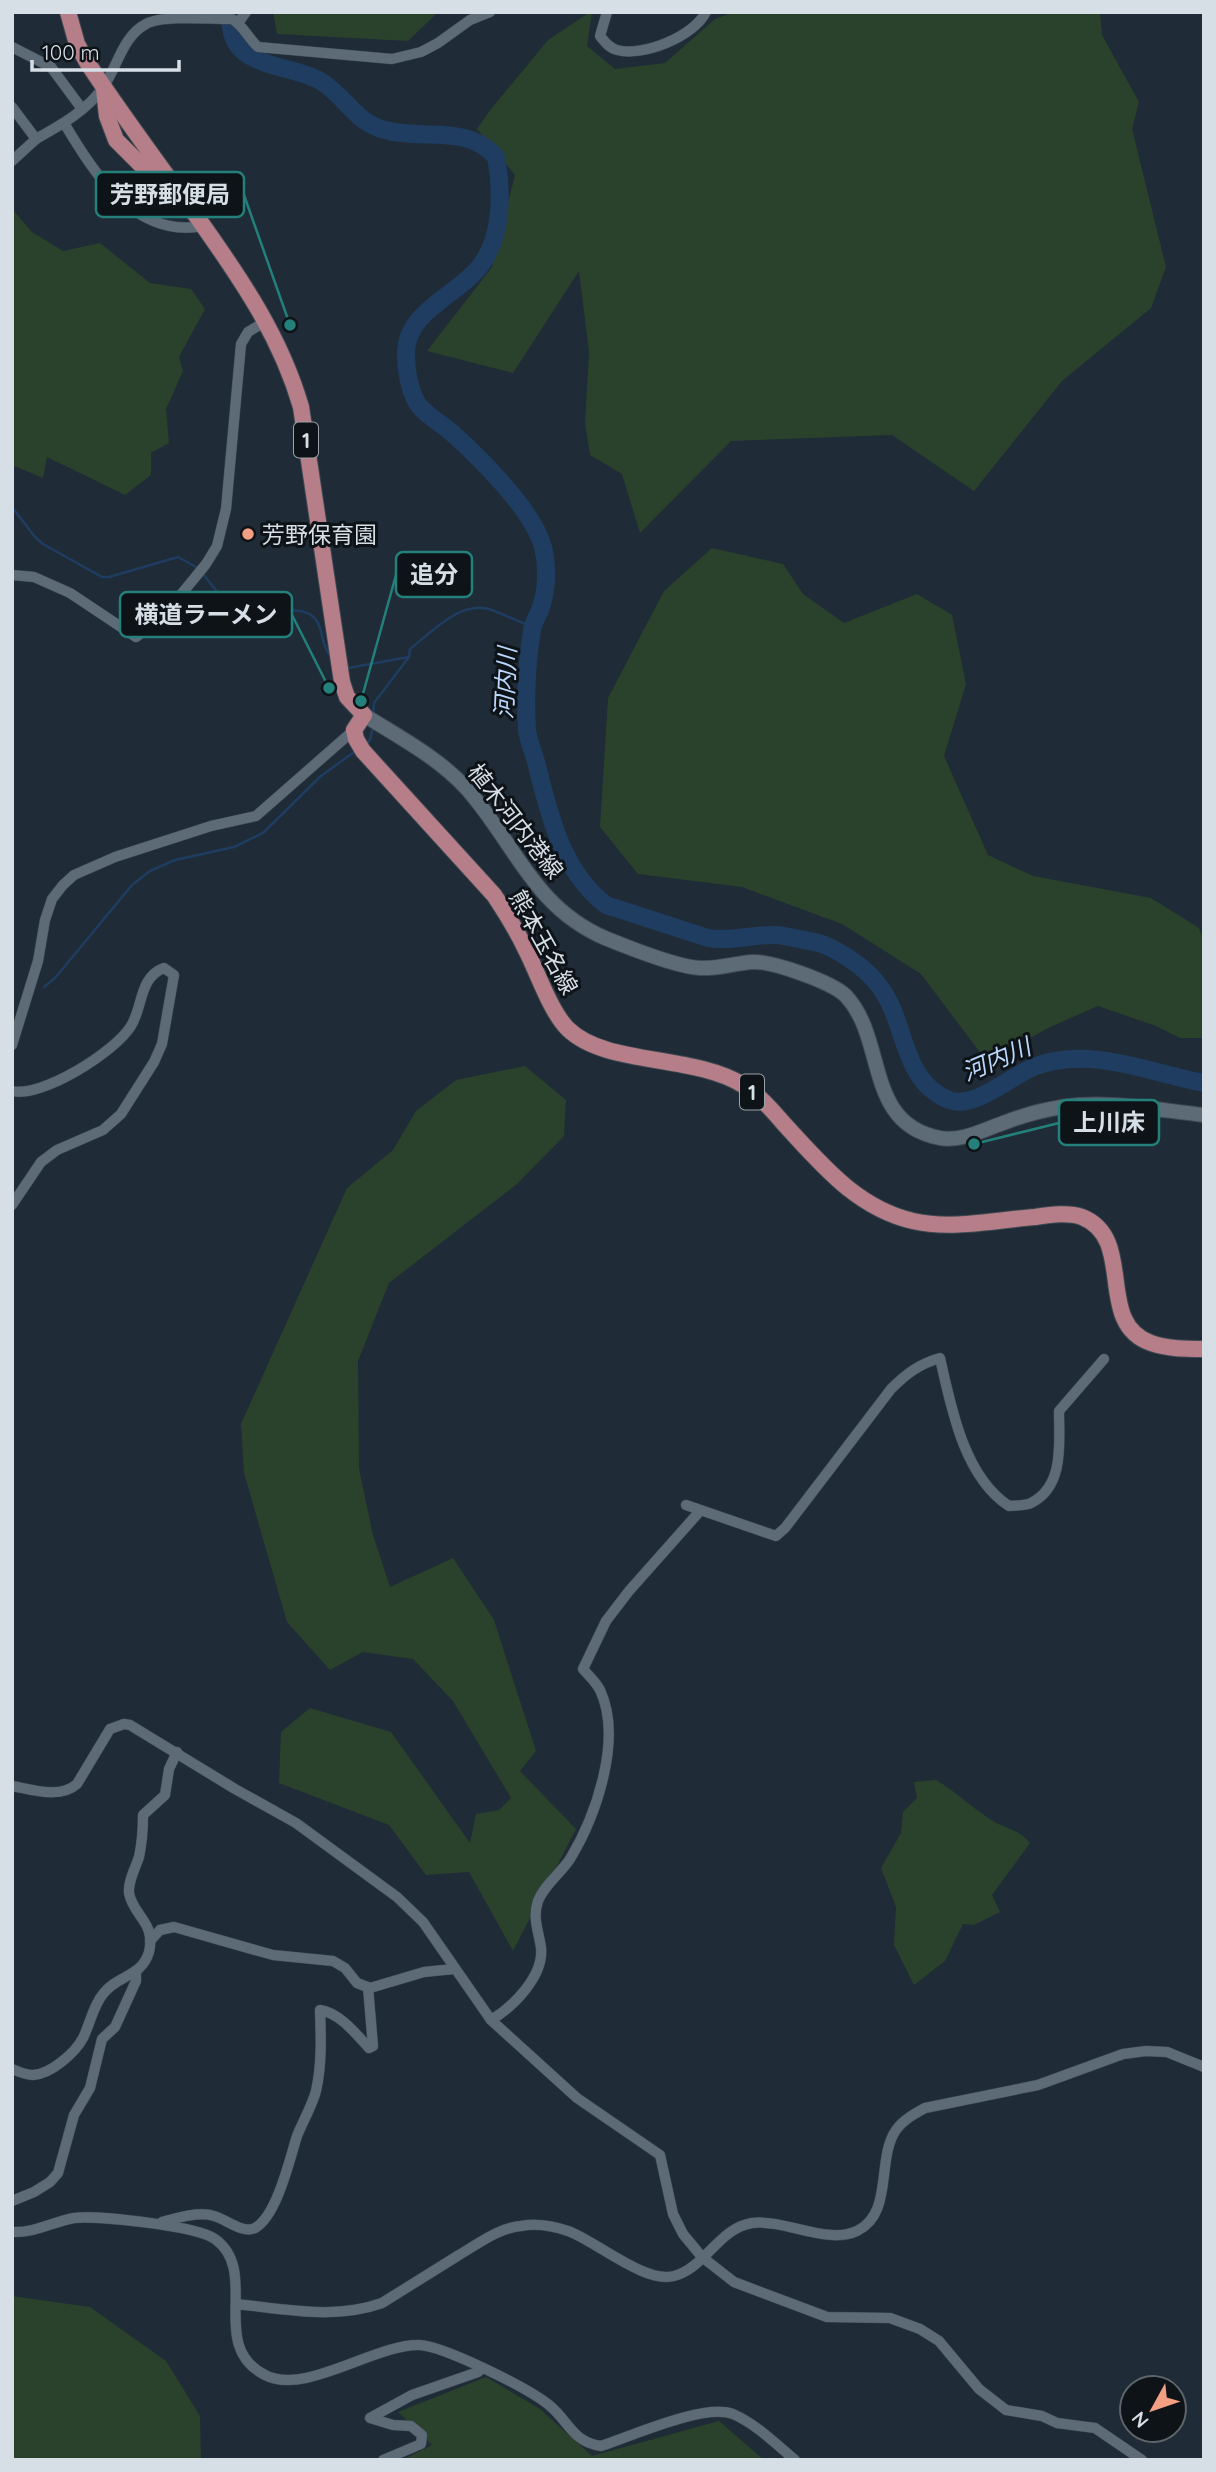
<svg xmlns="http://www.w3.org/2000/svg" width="1216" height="2472" viewBox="0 0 1216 2472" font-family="Quicksand,'Noto Sans JP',sans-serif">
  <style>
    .green { fill: #2a422c }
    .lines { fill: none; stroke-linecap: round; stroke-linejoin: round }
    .stream { stroke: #1f3d61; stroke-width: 2.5 }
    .river { stroke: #1f3d61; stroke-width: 18 }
    .minor-casing { stroke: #3e4951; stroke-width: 11 }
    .secondary-casing { stroke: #3e4951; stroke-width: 16 }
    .primary-casing { stroke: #3e4951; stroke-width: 18 }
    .minor { stroke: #5d6b77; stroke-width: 10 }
    .secondary { stroke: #5d6b77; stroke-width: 14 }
    .primary { stroke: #b67e88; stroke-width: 16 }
    .poi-dot { fill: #f39f84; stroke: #0e1318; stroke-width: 2.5 }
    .labels { text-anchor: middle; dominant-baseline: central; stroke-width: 6; stroke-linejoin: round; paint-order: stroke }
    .shield { fill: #0e1318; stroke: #9ba2a8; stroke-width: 2 }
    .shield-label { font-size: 21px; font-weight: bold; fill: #d7dfe6 }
    .poi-label { font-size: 23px; fill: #d7dfe6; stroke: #0e1318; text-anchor: start }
    .street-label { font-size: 23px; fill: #d7dfe6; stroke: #0e1318 }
    .water-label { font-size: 24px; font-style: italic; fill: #bad8fd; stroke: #0e1318 }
    .leader { fill: none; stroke: #23807a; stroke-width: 2.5 }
    .callout-dot { fill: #23807a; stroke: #0e1318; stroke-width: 2.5 }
    .callout { fill: #0e1318; stroke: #23807a; stroke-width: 2.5 }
    .callout-label { font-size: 24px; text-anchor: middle; font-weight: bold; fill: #d7dfe6 }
  </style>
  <rect width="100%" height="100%" fill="#1f2b36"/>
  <!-- green -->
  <g class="green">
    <path d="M273,12h165l-30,29 -131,-7z"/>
    <path d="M590,12h2l-5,34 28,23 50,-6 50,-44 19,-7h366l2,23 37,67 -7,27 34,138 -15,41 -89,73 -88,110 -82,-56 -161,6 -91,92 -18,-59 -32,-19 -5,-32 4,-71 -10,-81 -66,102 -86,-22 65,-84 23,-92 -38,-46 14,-20 57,-69z"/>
    <path d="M12,209l20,23 31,19 37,-8 50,40 41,6 14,20 -26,48 4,14 -17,38 3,34 -18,10v22l-26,20 -78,-38 -4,21 -31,-13z"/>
    <path d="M712,548l71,16 20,30 41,29 73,-29 35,21 14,69 -22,72 44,99 45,21 118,22 48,30 5,14v96h-24l-24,-12 -58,-20 -52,23 -58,34 -67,-89 -79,-50 -100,-37 -104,-13 -38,-47 8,-129 56,-107z"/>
    <path d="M525,1066l41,34 -2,36 -47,48 -128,99 -31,78 1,108 14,66 17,52 63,-29 41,62 42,131 -16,20 56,58 -63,122 -44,-79 -43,3 -37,-50 -110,-42 2,-51 29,-24 81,24 79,111 6,-29 23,-4 12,-12 -58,-97 -40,-42 -50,-7 -33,18 -43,-48 -43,-149 -3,-49 106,-236 46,-38 23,-39 40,-31z"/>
    <path d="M936,1780c19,11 33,25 51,37 15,12 30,10 43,26l-38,52 8,17 -26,13 -11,-1 -18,37 -31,24 -20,-40 2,-38 -15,-39 20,-35 2,-21 14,-14 -3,-16z"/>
    <path d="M12,2296l78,11 76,54 34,55 1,44h-189z"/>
    <path d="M486,2377l54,32 52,47 127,-35 45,39h-362l30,-15 -34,-33z"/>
  </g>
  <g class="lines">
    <!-- stream -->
    <g class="stream">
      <path d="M12,507l23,30 8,7 59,33h7l69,-20 20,11"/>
      <path d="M202,573c9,10 18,25 30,32 21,14 62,-2 79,10 13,9 9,27 18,39"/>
      <path d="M348,668l61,-11"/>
      <path d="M373,715l1,-12 35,-46 1,-8c22,-17 51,-50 82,-39 13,5 27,12 41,17"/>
      <path d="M366,744l4,-4 3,-14"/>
      <path d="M44,987l11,-9 77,-93 18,-14 25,-11 59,-13 29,-14 58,-57 36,-26"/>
    </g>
    <!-- river -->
    <path class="river" d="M229,12c2,15 2,29 14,39 22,18 57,17 79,31 24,15 34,41 63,48 37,11 82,-7 111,27 6,34 7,78 -15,108 -22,30 -76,46 -75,89 0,15 3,33 10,47 6,12 25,22 35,31 29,26 82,78 92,115 5,20 4,44 -3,63 -3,7 -7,13 -8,20 -5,32 -7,68 -5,100 1,11 8,25 10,36 13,51 25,105 69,139l102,33c23,4 46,-4 69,-3 10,1 31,6 42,8 9,3 20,9 28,14 14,9 26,19 35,33 25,36 20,91 67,110 26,10 64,-26 87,-34 55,-20 114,7 168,17"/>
    <!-- minor casing -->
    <g class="minor-casing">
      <g id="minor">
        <path d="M607,12l-7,24c5,6 9,12 17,14 27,7 77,-14 89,-38"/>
        <path d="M238,23l8,-11"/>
        <path d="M12,47l39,20 31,42"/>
        <path d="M12,107l24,32c25,-14 52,-29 68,-53 14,-21 19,-50 42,-62 16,-9 66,-5 86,-5 11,6 16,19 26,28l134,12 29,-7 17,-9 32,-23 20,-8"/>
        <path d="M64,123c30,50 71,116 139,103"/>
        <path d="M12,161l24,-22"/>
        <path d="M12,575l22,2 36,16 66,44 20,-15 23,-25 27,-33 11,-18 9,-37 15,-165 7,-12 18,-11"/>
        <path d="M12,1045l26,-84 7,-41 7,-21 11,-14 11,-10 41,-18 96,-31 45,-10 98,-86"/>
        <path d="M12,1091c30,7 103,-39 119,-65 12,-19 8,-49 33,-58l10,7 -12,69 -8,18 -33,52 -18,16 -46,20 -16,12 -29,43"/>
        <path d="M686,1505l90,31 9,-8 106,-139c15,-15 28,-25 49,-31 11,49 24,119 69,148 7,-1 17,0 22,-3 34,-17 28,-61 28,-92l45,-52"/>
        <path d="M12,1786c21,4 48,13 65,-2l33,-55 14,-5 6,1 105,64 61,34 101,74 26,25 68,98 86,78 83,57 13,59 10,20 19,23 32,25 93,35 63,1 30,11 19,12 40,48 27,21 36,6 15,7 38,5 47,32"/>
        <path d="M150,1941l10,-11 14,-3 99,28 60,6 12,7 12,15 13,5 54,-16 30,-3"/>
        <path d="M491,2020c22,-13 53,-44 50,-72 -2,-16 -9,-30 -3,-47 6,-16 23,-28 32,-42 26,-43 53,-120 30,-169 -4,-8 -11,-14 -17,-21l23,-48 23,-30 71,-80"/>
        <path d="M12,2069c7,3 14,6 21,6 18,-1 42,-22 50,-37 7,-14 10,-32 20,-44 14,-19 39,-17 46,-42 7,-30 -16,-36 -20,-59 -1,-12 6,-24 10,-36 3,-14 4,-28 4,-42l22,-20 4,-26 8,-17"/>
        <path d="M12,2201l22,-9 16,-10 8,-9 16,-58 16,-27 12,-49 13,-12 21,-46v-9"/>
        <path d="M162,2222c14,-4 38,-11 52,-6 12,3 28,18 41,12 22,-12 35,-70 42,-92 6,-15 15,-30 19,-45 6,-27 5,-54 4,-81 20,3 36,24 49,38l4,-2 -5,-59"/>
        <path d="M12,2232c23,1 40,-10 62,-14 23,-3 123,8 141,21 46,33 -8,107 50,136 40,21 110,-31 154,-30 25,1 109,43 130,60 20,16 23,37 52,41 31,-10 103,-43 132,-32 23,10 43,30 62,46"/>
        <path d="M236,2304c49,5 99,16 146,-1 26,-16 51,-32 77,-48 19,-11 39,-27 62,-29 15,-3 32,0 47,5 28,10 77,53 106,45 31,-8 45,-48 78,-53 33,-4 75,22 105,8 37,-18 19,-72 39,-101 7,-10 18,-16 29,-22l113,-23 85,-31 23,-3 21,1 37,15"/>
        <path d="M383,2460l38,-16 1,-9 -11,-9 -18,-1 -23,-7 42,-23 66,-23 4,-4"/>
      </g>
    </g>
    <!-- secondary casing -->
    <g class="secondary-casing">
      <path id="secondary" d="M364,715c35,22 75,43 103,74 48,54 66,118 138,149 22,9 72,29 95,30 18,1 35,-5 53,-6 19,-1 79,20 93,34 41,44 18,128 94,142 23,4 45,-9 66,-16 18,-7 37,-12 56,-15 47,-7 95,3 142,8"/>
    </g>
    <!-- primary casing -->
    <g class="primary-casing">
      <g id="primary">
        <path d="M68,12l9,32 10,18c36,55 76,108 115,162 41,58 79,114 99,183l41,275 5,15 17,18 -10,15 2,9 7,12 131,144c12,18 23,36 32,55 12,23 24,61 42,79 38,37 125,25 175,56 16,10 29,25 42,40 37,40 72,83 128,96 39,9 83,-1 122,-4 14,-2 33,-5 47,0 55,22 12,106 69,126 17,6 35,6 53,6"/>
        <path d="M104,89l3,27 9,24 44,44 17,5"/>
      </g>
    </g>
    <!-- minor -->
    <use href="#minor" class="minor"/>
    <!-- secondary -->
    <use href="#secondary" class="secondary"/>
    <!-- primary -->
    <use href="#primary" class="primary"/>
  </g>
  <!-- markers -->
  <circle class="poi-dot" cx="248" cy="534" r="7"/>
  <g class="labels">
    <!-- shield labels -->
    <g class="shield">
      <rect x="294" y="422.5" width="24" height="35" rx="5"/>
      <rect x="740" y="1074.5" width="24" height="35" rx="5"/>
    </g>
    <g class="shield-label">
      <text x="306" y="440">1</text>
      <text x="752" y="1092">1</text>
    </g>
    <!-- poi labels -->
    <g class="poi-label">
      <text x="262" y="534">芳野保育園</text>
    </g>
    <!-- street labels -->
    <g class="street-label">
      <text transform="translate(516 821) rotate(52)">植木河内港線</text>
      <text transform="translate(544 942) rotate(61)">熊本玉名線</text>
    </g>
    <!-- water labels -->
    <g class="water-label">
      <text transform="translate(505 683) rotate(-87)">河内川</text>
      <text transform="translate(996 1059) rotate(-23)">河内川</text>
    </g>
  </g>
  <!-- callouts -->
  <path class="leader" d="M290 325L244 195M361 701L396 575M329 688L292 615M974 1144L1059 1123"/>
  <g class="callout-dot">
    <circle cx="290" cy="325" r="7"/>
    <circle cx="361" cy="701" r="7"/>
    <circle cx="329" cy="688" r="7"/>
    <circle cx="974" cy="1144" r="7"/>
  </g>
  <g class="callout">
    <rect x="96" y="172" width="148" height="45" rx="7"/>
    <rect x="396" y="552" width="76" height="45" rx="7"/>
    <rect x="120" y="592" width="172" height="45" rx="7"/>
    <rect x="1059" y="1100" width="100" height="45" rx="7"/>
  </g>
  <g class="callout-label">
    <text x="170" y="203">芳野郵便局</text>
    <text x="434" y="583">追分</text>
    <text x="206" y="623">横道ラーメン</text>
    <text x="1109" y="1131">上川床</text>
  </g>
  <!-- border -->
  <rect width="1216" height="2472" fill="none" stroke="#d7dfe6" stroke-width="28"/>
  <!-- north arrow -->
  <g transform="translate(1153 2409) rotate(230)"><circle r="33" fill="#0e1318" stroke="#5e656a" stroke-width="2"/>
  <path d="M0-5L12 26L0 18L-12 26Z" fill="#f39f84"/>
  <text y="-10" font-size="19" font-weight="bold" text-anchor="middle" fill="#d7dfe6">N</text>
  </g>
  <!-- scale -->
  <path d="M32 60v10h147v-10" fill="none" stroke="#d7dfe6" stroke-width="3.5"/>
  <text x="42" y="60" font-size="21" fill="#d7dfe6" stroke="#0e1318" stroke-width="5" paint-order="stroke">100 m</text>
</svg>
